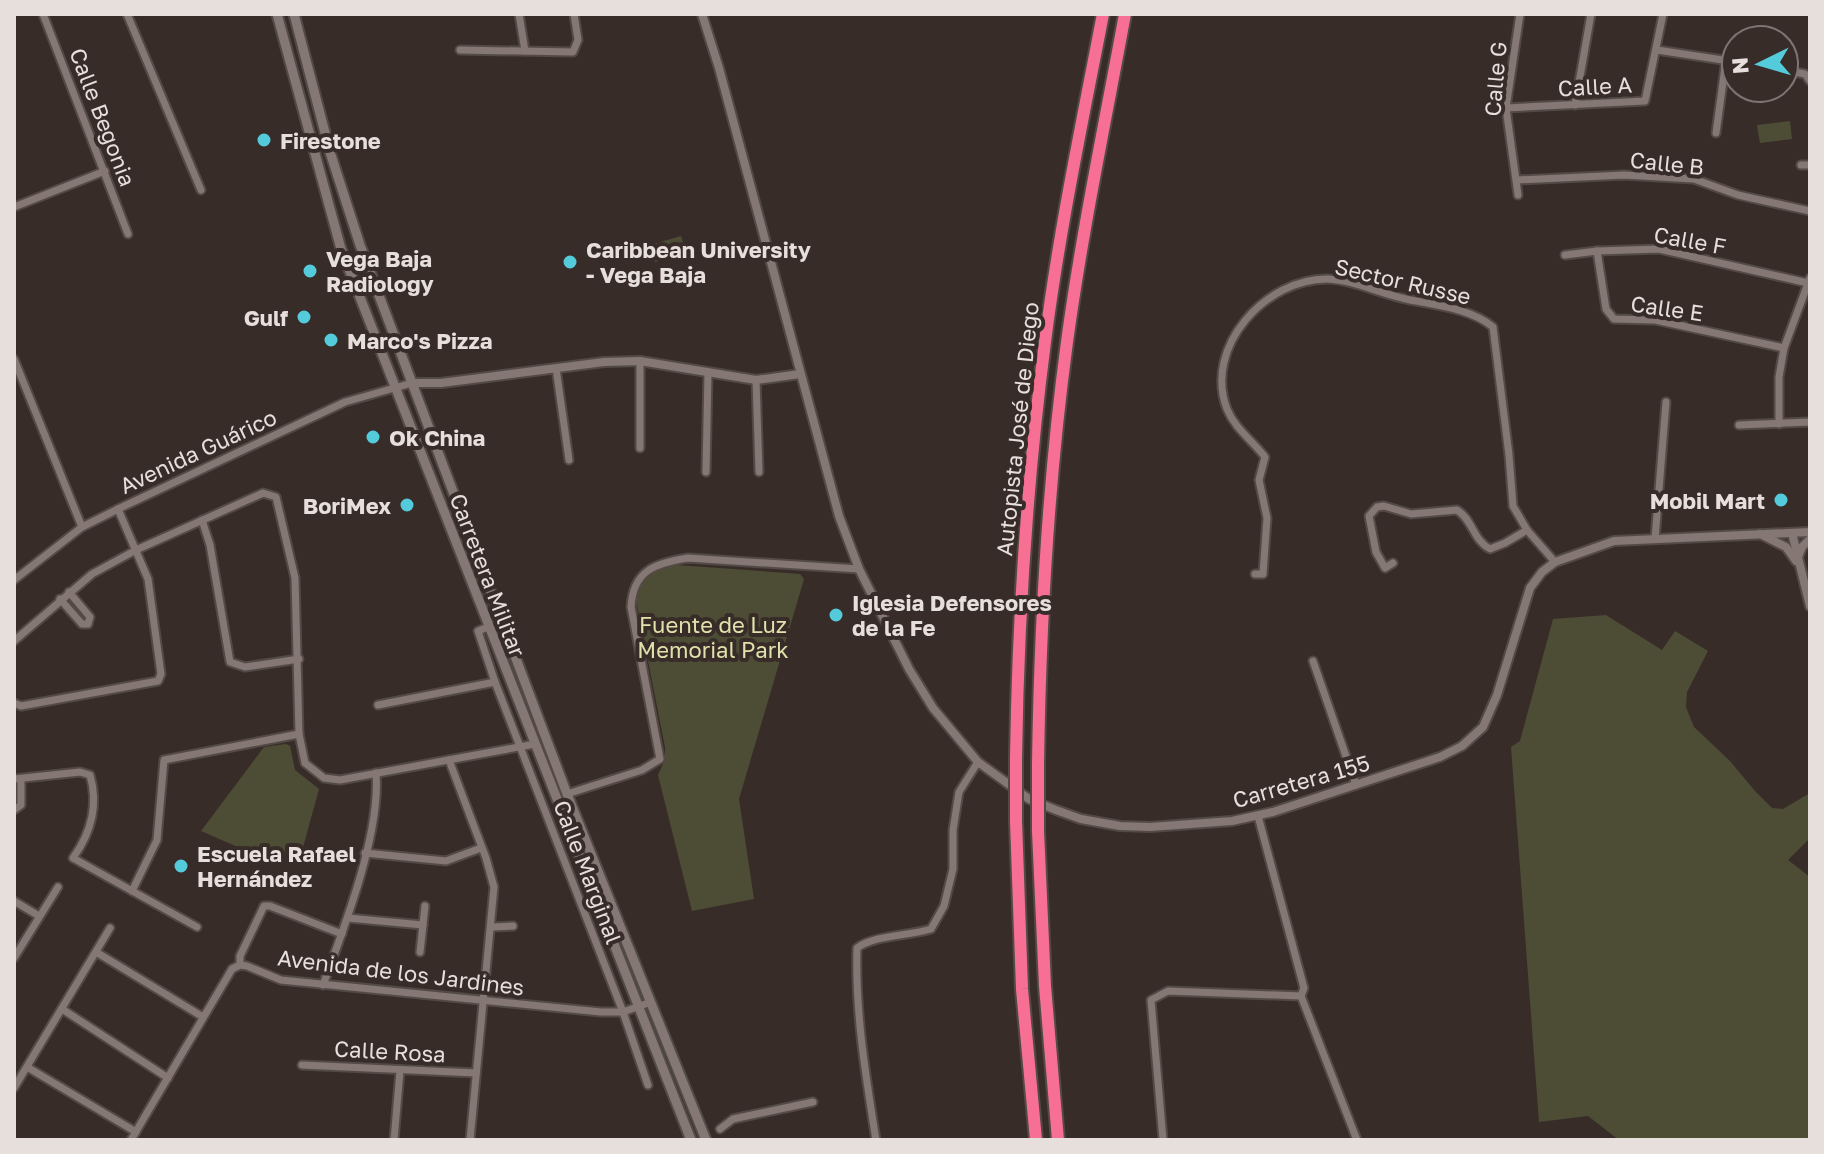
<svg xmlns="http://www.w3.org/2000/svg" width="1824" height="1154" viewBox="0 0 1824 1154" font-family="'Golos Text',sans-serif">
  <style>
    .green { fill: #4d4d35 }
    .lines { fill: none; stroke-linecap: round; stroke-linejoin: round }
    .minor-casing { stroke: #534a46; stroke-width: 11 }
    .tertiary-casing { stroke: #534a46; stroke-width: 12 }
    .secondary-casing { stroke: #534a46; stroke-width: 13 }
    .motorway-casing { stroke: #534a46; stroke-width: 16 }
    .minor { stroke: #857773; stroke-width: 7 }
    .tertiary { stroke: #857773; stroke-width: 8 }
    .secondary { stroke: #857773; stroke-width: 9 }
    .motorway { stroke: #f77093; stroke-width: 12 }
    .motorway-bridge-casing { stroke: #534a46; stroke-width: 16; stroke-linecap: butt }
    .motorway-bridge { stroke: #f77093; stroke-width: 12 }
    .poi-dot { fill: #53cbdb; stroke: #382c29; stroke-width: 3 }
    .labels { text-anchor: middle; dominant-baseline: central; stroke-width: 8; stroke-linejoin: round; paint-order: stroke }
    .street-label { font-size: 22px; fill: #e7dfdc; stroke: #382c29 }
    .poi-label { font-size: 22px; font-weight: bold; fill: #e7dfdc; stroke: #382c29; text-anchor: start }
    .park-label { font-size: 22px; fill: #e2e1ab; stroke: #382c29 }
  </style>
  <rect width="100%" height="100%" fill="#382c29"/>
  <!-- green -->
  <g class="green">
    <path d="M1790,121l2,18 -32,4 -3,-18z"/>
    <path d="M681,236l5,16 -31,10 -5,-17z"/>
    <path d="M677,565l123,9 4,5 -65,220 15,100 -62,12 -34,-136 7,-15v-13l-29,-147c4,-22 20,-32 41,-35z"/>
    <path d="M1606,615l56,35 13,-19 33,20 -21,41 -1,15 8,20 36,34 25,30 17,17 11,1 27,-16v45l-22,22 22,17v263h-191l-31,-24 -49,6 -28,-375 9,-6 33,-122z"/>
    <path d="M286,744l4,2 5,24 24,19 -17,62 -5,8 -27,2 -69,-30 63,-84z"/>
  </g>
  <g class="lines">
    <!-- minor casing -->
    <g class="minor-casing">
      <g id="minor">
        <path d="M43,14l85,220"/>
        <path d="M127,14l74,176"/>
        <path d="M519,14l6,37"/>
        <path d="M460,50l113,2 5,-12 -4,-26"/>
        <path d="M1657,50l79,12"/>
        <path d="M1784,70l21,4 5,7"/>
        <path d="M1575,105l16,-91"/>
        <path d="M1506,108l139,-7 18,-87"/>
        <path d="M1716,133l10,-73"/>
        <path d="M1801,165h9"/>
        <path d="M1517,180l107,-5 70,4 44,16 72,16"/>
        <path d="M1518,195l-12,-87 14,-94"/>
        <path d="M14,207l91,-36"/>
        <path d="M1597,251l9,58 8,10 41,1 129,28"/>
        <path d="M1565,255l32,-4 62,-2 149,34"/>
        <path d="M14,359l68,168"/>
        <path d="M640,361v87"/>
        <path d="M556,368l13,92"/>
        <path d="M756,380l3,92"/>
        <path d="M1779,424v-47l5,-29 26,-70"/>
        <path d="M1739,425l71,-3"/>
        <path d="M706,472l2,-100"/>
        <path d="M202,520l8,25 20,117 15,5 54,-8"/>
        <path d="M1655,539l11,-137"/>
        <path d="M1393,563l-8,5 -9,-16 -7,-36 8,-9 7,-1 27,8 46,-4c16,10 16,30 33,39l15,-6 22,-13"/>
        <path d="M1255,574h8l4,-56 -8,-38 6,-23c-12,-16 -30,-28 -38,-48 -24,-62 39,-131 101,-130 26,1 53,15 78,20 28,6 64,9 87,28l16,128 4,51 14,24 28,32"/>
        <path d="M14,580l68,-53 36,-18 227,-107 67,-19"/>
        <path d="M60,599l22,25h6l2,-7 -21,-25"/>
        <path d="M488,627l-10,4 17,51 128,330 25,73"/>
        <path d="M14,641l78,-67 44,-24 127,-57 13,4 19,81 4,156 6,29 19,15 16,2 195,-36"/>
        <path d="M1313,661l43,124"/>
        <path d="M14,703l7,3 137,-25 3,-7 -13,-95 -30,-70"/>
        <path d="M378,705l117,-23"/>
        <path d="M449,760l37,98 8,29 -24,253"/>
        <path d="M14,779l66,-7 10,3c9,31 1,58 -17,83l124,69"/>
        <path d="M567,794l75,-24 18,-11 -29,-152c2,-37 25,-44 57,-49l171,11"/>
        <path d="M14,810l7,-5v-25"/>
        <path d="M1258,816l46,172 -3,8 56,144"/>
        <path d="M365,853l81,8 35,-13"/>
        <path d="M132,891l25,-51 7,-80 135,-26"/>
        <path d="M14,901l25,15"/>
        <path d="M348,918l75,7"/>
        <path d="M492,927l21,-1"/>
        <path d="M96,952l107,65"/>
        <path d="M420,952l5,-46"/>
        <path d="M14,958l44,-71"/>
        <path d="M240,965v-9l24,-50h6l72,28"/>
        <path d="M323,985c21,-57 58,-152 53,-212"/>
        <path d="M62,1009l106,69"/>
        <path d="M302,1065l174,8"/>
        <path d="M27,1067l109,65"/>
        <path d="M14,1088l96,-160"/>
        <path d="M720,1129l13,-10 80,-17"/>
        <path d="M131,1140l101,-171 8,-4 7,1 34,14 320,32h22l28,-10"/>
        <path d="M394,1140l6,-69"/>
        <path d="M876,1140c-10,-62 -21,-128 -19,-192 17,-13 52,-12 74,-19l13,-23 9,-37v-39l6,-38 19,-30"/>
        <path d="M1163,1140l-12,-140 17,-9 133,5"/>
      </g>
    </g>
    <!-- tertiary casing -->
    <g class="tertiary-casing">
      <g id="tertiary">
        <path d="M702,14l17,54 120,448 20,53 50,100 24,39 45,54 51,37 27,11 25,9 39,7 30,1 82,-6 41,-9 167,-55 22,-11 21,-19 14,-32 33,-107 12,-16 13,-10 59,-21 196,-9"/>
        <path d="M412,383h29l163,-21 36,-1 116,19 44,-6"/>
        <path d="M1792,533l18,73"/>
        <path d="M1760,534l26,13 10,14"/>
        <path d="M1798,557l4,-10 8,-8"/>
      </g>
    </g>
    <!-- secondary casing -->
    <g class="secondary-casing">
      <g id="secondary">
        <path d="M277,14l64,235 350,891"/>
        <path d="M294,14l36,138 30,93 207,549 139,346"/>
      </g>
    </g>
    <!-- motorway casing -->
    <g class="motorway-casing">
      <g id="motorway">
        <path d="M1016,758c2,-139 11,-278 29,-416 14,-110 37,-219 58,-328"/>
        <path d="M1038,765c2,-142 10,-283 29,-423 15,-110 38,-219 58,-328"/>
        <path d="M1016,821l6,168 14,151"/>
        <path d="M1038,831l7,155 13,154"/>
      </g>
    </g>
    <!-- minor -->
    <use href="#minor" class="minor"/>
    <!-- tertiary -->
    <use href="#tertiary" class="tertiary"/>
    <!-- secondary -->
    <use href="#secondary" class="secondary"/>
    <!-- motorway -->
    <use href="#motorway" class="motorway"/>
    <!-- motorway-bridge casing -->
    <g class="motorway-bridge-casing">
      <g id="motorway-bridge">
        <path d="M1016,821v-63"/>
        <path d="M1038,831v-66"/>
      </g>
    </g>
    <!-- motorway-bridge -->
    <use href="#motorway-bridge" class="motorway-bridge"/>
  </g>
  <!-- markers -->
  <g class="poi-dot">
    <circle cx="264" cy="140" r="8"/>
    <circle cx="570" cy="262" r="8"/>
    <circle cx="310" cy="271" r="8"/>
    <circle cx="304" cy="317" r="8"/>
    <circle cx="331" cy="340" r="8"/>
    <circle cx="373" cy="437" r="8"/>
    <circle cx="1781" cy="500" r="8"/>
    <circle cx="407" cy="505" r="8"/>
    <circle cx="836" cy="615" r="8"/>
    <circle cx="181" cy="866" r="8"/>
  </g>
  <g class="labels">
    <!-- street labels -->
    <g class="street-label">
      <text transform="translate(1495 79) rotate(-85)">Calle G</text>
      <text transform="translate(1595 86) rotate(-3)">Calle A</text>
      <text transform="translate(103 117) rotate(69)">Calle Begonia</text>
      <text transform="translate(1667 163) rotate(6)">Calle B</text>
      <text transform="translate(1690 240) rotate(10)">Calle F</text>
      <text transform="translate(1403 281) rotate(13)">Sector Russe</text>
      <text transform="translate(1667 308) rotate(8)">Calle E</text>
      <text transform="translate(1017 429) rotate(-84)">Autopista José de Diego</text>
      <text transform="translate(198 451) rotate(-25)">Avenida Guárico</text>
      <text transform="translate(488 575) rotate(69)">Carretera Militar</text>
      <text transform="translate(1301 781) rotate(-16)">Carretera 155</text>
      <text transform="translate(588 872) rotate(69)">Calle Marginal</text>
      <text transform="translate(401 972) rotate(7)">Avenida de los Jardines</text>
      <text transform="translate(390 1051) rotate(3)">Calle Rosa</text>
    </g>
    <!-- poi labels -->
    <g class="poi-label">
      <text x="280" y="140">Firestone</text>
      <text x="586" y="249">Caribbean University<tspan x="586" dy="25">- Vega Baja</tspan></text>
      <text x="326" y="258">Vega Baja<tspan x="326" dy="25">Radiology</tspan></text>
      <text x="288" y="317" text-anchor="end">Gulf</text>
      <text x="347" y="340">Marco's Pizza</text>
      <text x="389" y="437">Ok China</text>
      <text x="1765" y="500" text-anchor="end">Mobil Mart</text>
      <text x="391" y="505" text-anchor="end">BoriMex</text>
      <text x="852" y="602">Iglesia Defensores<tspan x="852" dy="25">de la Fe</tspan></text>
      <text x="197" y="853">Escuela Rafael<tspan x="197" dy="25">Hernández</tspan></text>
    </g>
    <!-- park labels -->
    <g class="park-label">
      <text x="713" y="624">Fuente de Luz<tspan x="713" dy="25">Memorial Park</tspan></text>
    </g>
  </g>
  <!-- border -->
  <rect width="1824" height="1154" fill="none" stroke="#e7dfdc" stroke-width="32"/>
  <!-- north arrow -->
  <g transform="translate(1760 64) rotate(265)"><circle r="38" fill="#382c29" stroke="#7e7471" stroke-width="2"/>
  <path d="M0-6L14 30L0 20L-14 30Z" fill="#53cbdb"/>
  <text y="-12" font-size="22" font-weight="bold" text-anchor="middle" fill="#e7dfdc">N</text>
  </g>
</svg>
